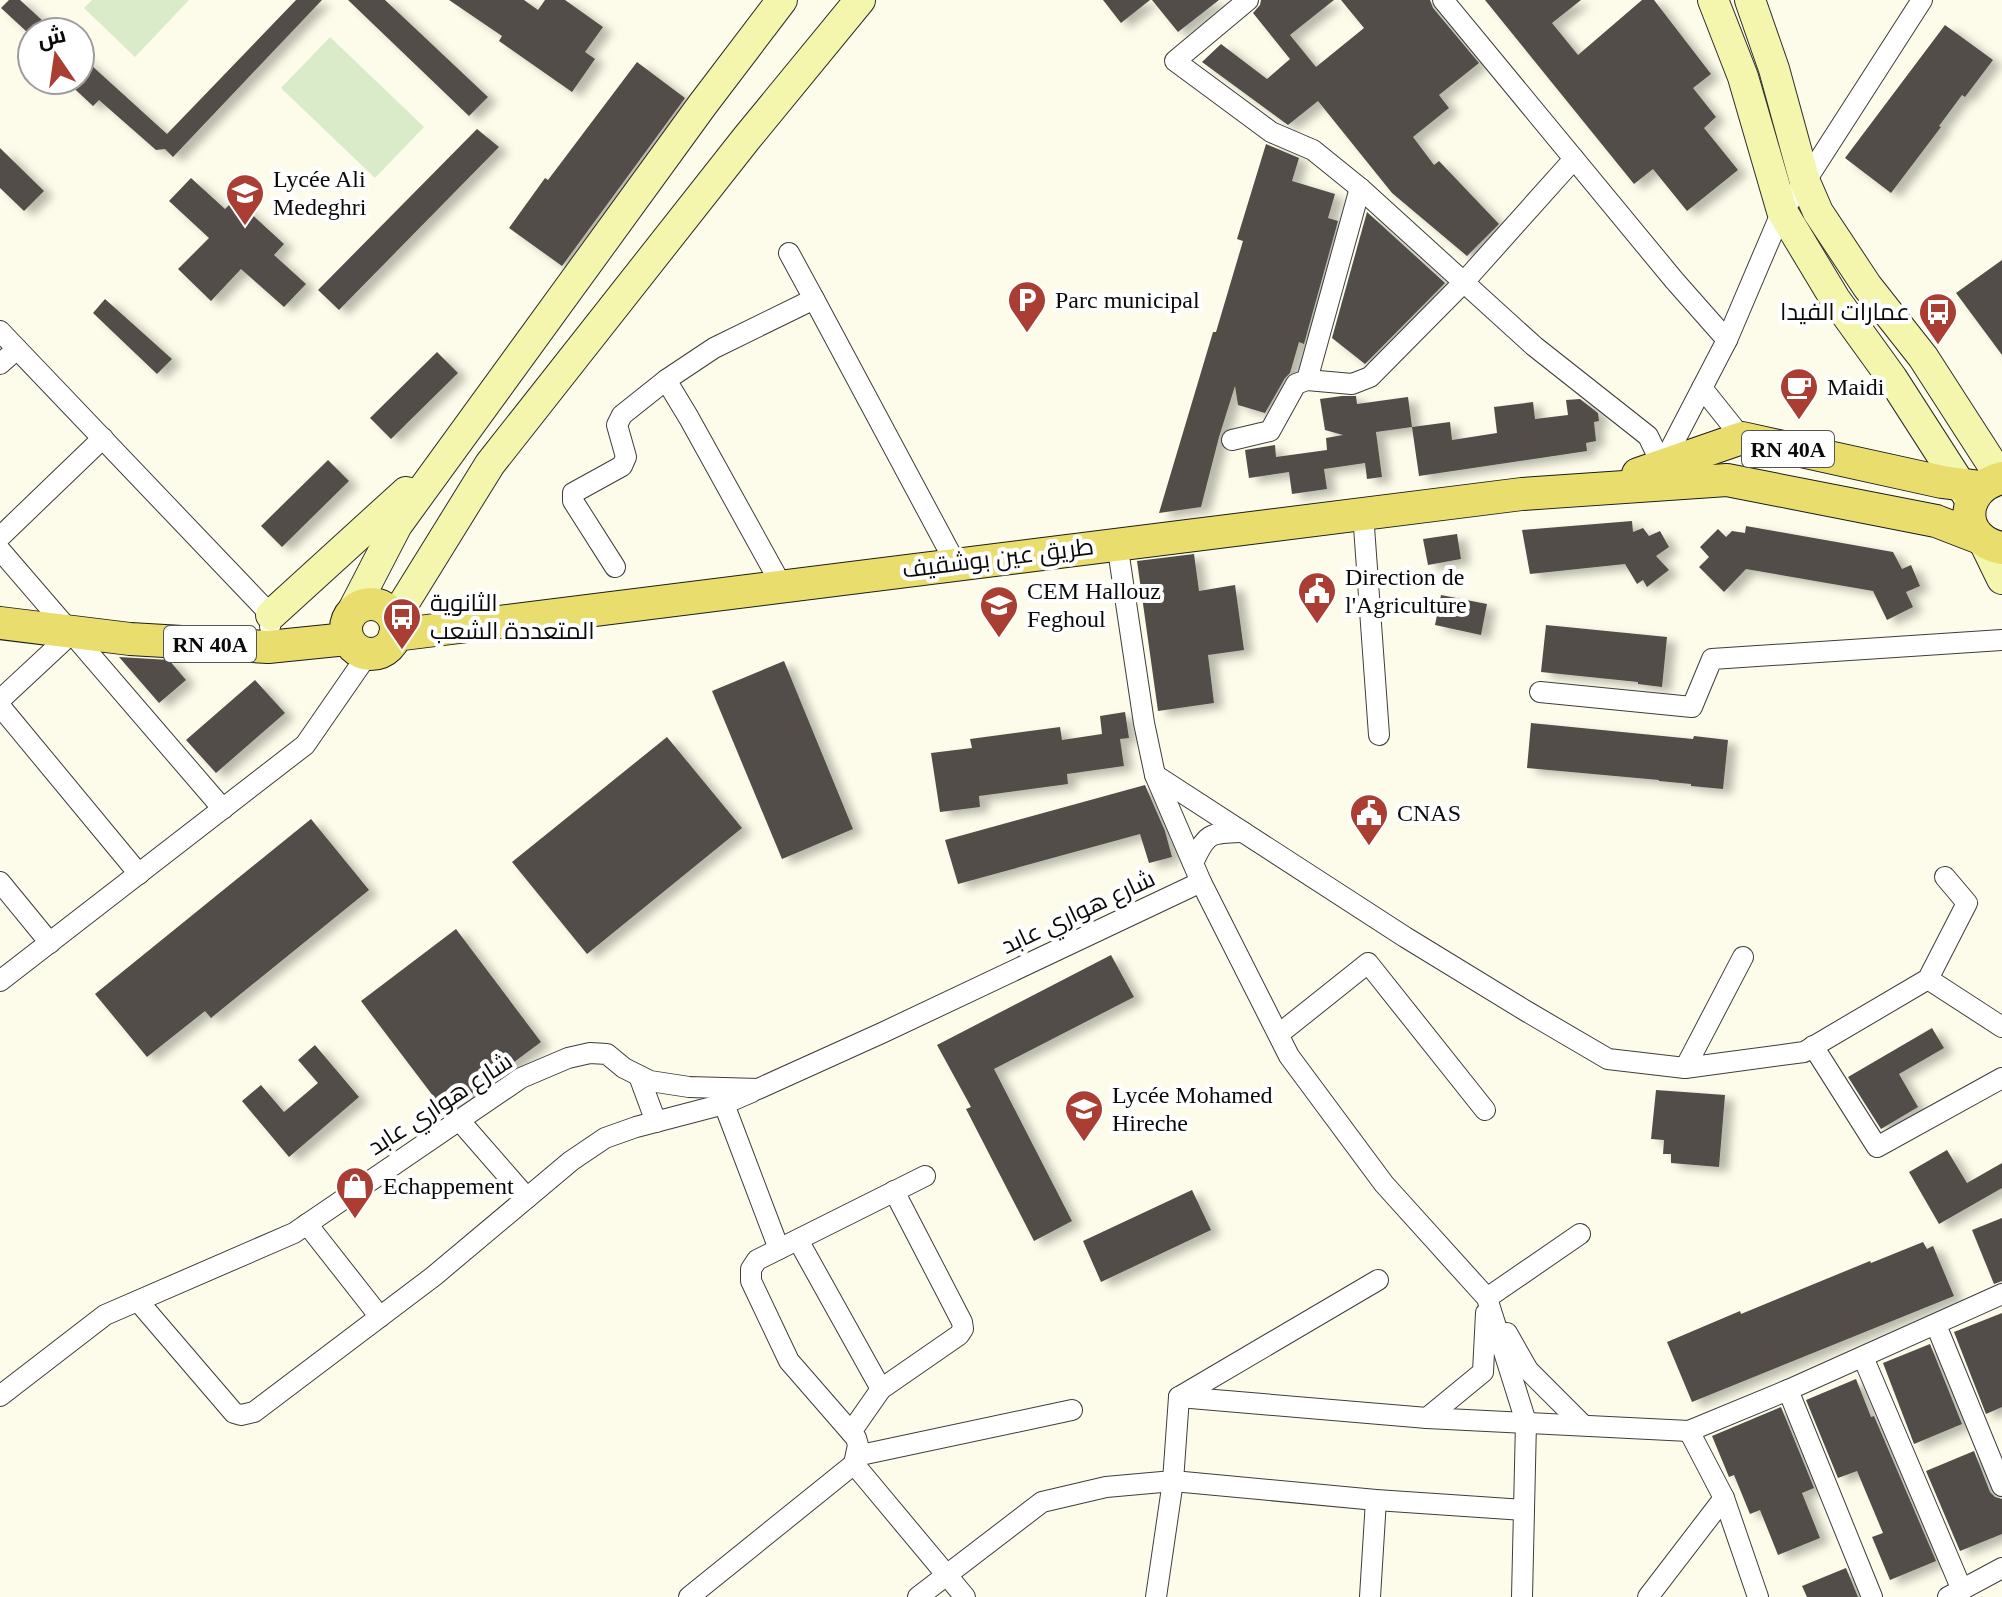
<svg xmlns="http://www.w3.org/2000/svg" width="2002" height="1597" viewBox="0 0 2002 1597" font-family="'Times New Roman',Cairo,serif">
  <style>
    .pitch { fill: #daebc9 }
    .building { fill: #524d48; filter: url(#shadow) }
    .lines { fill: none; stroke-linecap: round; stroke-linejoin: round }
    .street-casing { stroke: #3d3d3d; stroke-width: 22 }
    .secondary-casing { stroke: #2c2c2c; stroke-width: 32 }
    .primary-casing { stroke: #1b1b1b; stroke-width: 34 }
    .street { stroke: #fff; stroke-width: 20 }
    .secondary { stroke: #f3f6ac; stroke-width: 30 }
    .primary { stroke: #e9dd6e; stroke-width: 32 }
    .labels { text-anchor: middle; dominant-baseline: central; stroke-width: 8; stroke-linejoin: round; paint-order: stroke }
    .shield { fill: #fff; stroke: #545454; stroke-width: 2 }
    .shield-label { font-size: 22px; font-weight: bold; fill: #0a0a0a }
    .poi-label { font-size: 24px; fill: #0a0a0a; stroke: #fff; text-anchor: start }
    .street-label { font-size: 24px; fill: #0a0a0a; stroke: #fff }
  </style>
  <defs>
    <filter id="shadow"><feDropShadow dx="9" dy="5" stdDeviation="4" flood-color="#0004"/></filter>
  </defs>
  <rect width="100%" height="100%" fill="#fdfcea"/>
  <!-- pitch -->
  <g class="pitch">
    <path d="M92,0h97l-54,57 -51,-49z"/>
    <path d="M330,37l94,90 -49,51 -94,-90z"/>
  </g>
  <!-- building -->
  <g class="building">
    <path d="M9,0h11l35,32h-28l-26,-24z"/>
    <path d="M296,0h26l-149,157 -8,-8 -9,1 -57,-50 -6,6 -28,-26h15v-25l87,79z"/>
    <path d="M348,0h37l103,97 -19,19z"/>
    <path d="M449,0h75l14,10 7,-10h20l38,27 -18,25 10,7 -23,33 -73,-51 3,-5z"/>
    <path d="M1103,0h47l-29,23z"/>
    <path d="M1152,0h67l-41,32z"/>
    <path d="M1261,0h73l-44,35 26,32 48,-39 -23,-28h89l3,8 46,55 -40,32 10,13 -36,29 21,28 5,-4 60,63 -32,32 -75,-63 -74,-92 -30,24 -86,-63 19,-18 46,35 23,-20 -37,-46 7,-8z"/>
    <path d="M1485,0h96l-29,23 26,32 64,-55h12l57,74 -18,14 23,29 -12,11 34,42 -51,41 -34,-42 -19,15z"/>
    <path d="M1945,25l48,35 -28,37 -3,-2 -23,31 2,1 -50,66 -46,-35z"/>
    <path d="M637,62l48,36 -123,168 -53,-38 36,-50 3,2z"/>
    <path d="M477,129l22,18 -160,163 -21,-20z"/>
    <path d="M1266,144l33,14 -7,23 43,13 -7,24 10,3 -34,123 -5,-2 -9,31 -5,5 -20,35 -27,-8 -3,-19 -16,51 -18,70 -42,6 54,-181h3l27,-91 -6,-2z"/>
    <path d="M0,148l44,43 -20,20 -24,-23z"/>
    <path d="M191,178l34,31 10,-10 49,45 -10,11 32,29 -22,23 -43,-38 -30,32 -33,-32 31,-31 -40,-37z"/>
    <path d="M1367,212l78,71 -80,81 -33,-26z"/>
    <path d="M2002,260v95l-46,-62z"/>
    <path d="M105,299l67,60 -15,15 -64,-61z"/>
    <path d="M437,352l21,21 -67,66 -21,-21z"/>
    <path d="M1342,396h14l1,8 51,-7 4,30 -36,5 6,45 -15,2 -2,-16 -41,6 3,20 -35,5 -3,-22 -40,6 -4,-28 30,-5 1,12 51,-7 -1,-12 17,-3 -18,-5 -5,-31z"/>
    <path d="M1580,399l18,14 1,8 -5,1 2,19 -10,2 1,8 -168,25 -7,-49 38,-5 2,18 45,-7 -3,-26 39,-5 2,17 33,-4 -2,-15z"/>
    <path d="M328,460l21,21 -67,66 -21,-21z"/>
    <path d="M1632,521l1,11 10,-4 6,8 11,-5 9,16 -13,9 13,14 -22,17 -4,-7 -6,4 -12,-20 -95,10 -8,-44z"/>
    <path d="M1746,526l147,26 9,17 9,-4 9,21 -14,6 7,15 -26,13 -14,-29 -127,-22 -22,23 -25,-25 10,-10 -9,-10 18,-18 8,8 6,-6 13,2z"/>
    <path d="M1457,534l4,25 -33,6 -5,-26z"/>
    <path d="M1194,554l5,37 36,-6 9,65 -36,5 6,48 -56,8 -21,-150z"/>
    <path d="M1441,595l46,9 -6,31 -46,-10z"/>
    <path d="M1546,625l121,12 -5,50 -24,-3v-2l-97,-10z"/>
    <path d="M119,657l50,3 17,20 -27,23z"/>
    <path d="M784,661l69,168 -71,30 -70,-168z"/>
    <path d="M255,680l30,33 -69,60 -30,-33z"/>
    <path d="M1125,712l4,26 -9,1 4,27 -57,8 1,10 -89,12 1,11 -40,5 -9,-59 41,-5 -2,-9 90,-12 2,13 40,-6 -2,-18z"/>
    <path d="M1531,723l162,16 1,-3 34,4 -5,49 -32,-3v-2l-32,-3v-1l-132,-12z"/>
    <path d="M667,737l75,91 -155,126 -75,-92z"/>
    <path d="M1145,785l20,46 7,26 -23,6 -9,-29 -182,50 -13,-44z"/>
    <path d="M311,819l58,71 -158,128 -6,-7 -58,46 -52,-63z"/>
    <path d="M456,929l85,113 -95,71 -85,-112z"/>
    <path d="M1111,955l23,42 -140,72 78,152 -38,20 -68,-132 5,-2 -34,-62z"/>
    <path d="M1932,1028l12,20 -45,26 19,33 -37,22 -33,-52z"/>
    <path d="M315,1045l44,52 -70,60 -47,-56 19,-16 23,27 34,-29 -20,-23z"/>
    <path d="M1656,1090l69,5 -6,72 -48,-4v-9h-8l1,-14 -13,-1z"/>
    <path d="M1947,1150l20,33 35,-20v25l-63,36 -30,-52z"/>
    <path d="M1192,1190l19,40 -110,52 -18,-41z"/>
    <path d="M2002,1218v63l-8,3 -22,-54z"/>
    <path d="M1923,1242l4,7 6,-3 21,50 -262,106 -25,-60 73,-31 1,3 129,-53 1,2z"/>
    <path d="M2002,1313v94l-16,7 -32,-82z"/>
    <path d="M1930,1344l32,80 -48,20 -31,-81z"/>
    <path d="M1856,1379l15,38 3,-1 62,145 -46,19 -18,-43 11,-4 -26,-62 -19,7 -32,-78z"/>
    <path d="M1781,1407l33,81 -12,5 18,45 -42,17 -18,-45 -10,4 -16,-39 -5,2 -17,-41z"/>
    <path d="M1974,1451l16,41 5,5 7,2v35l-42,17 -34,-80z"/>
    <path d="M1846,1568l12,29h-51l-5,-11z"/>
  </g>
  <g class="lines">
    <!-- street casing -->
    <g class="street-casing">
      <g id="street">
        <path d="M1248,0l-73,61 96,71 42,18 47,38 174,158 114,90 14,29"/>
        <path d="M1443,0l231,280 53,60"/>
        <path d="M789,253l25,46"/>
        <path d="M0,331l271,284 -1,12"/>
        <path d="M0,364l17,-15"/>
        <path d="M1307,380l53,-192"/>
        <path d="M1702,388l40,50"/>
        <path d="M1232,440l38,-9 26,-47 11,-4 45,4 18,-7 93,-94 111,-124"/>
        <path d="M1662,465l65,-125 55,-129 23,-29 117,-182"/>
        <path d="M1363,513l16,222"/>
        <path d="M0,537l103,-99"/>
        <path d="M1117,543l27,180 11,52 46,107 88,174 95,128 103,114 39,124 -4,175"/>
        <path d="M0,550l223,259"/>
        <path d="M615,567l-42,-66v-8l49,-27 4,-9 -9,-32 5,-10 44,-35"/>
        <path d="M782,586l-93,-168 -23,-38 48,-32 100,-49 142,265"/>
        <path d="M1540,692l152,15 20,-48 290,-19"/>
        <path d="M0,700l72,-67"/>
        <path d="M0,706l139,168"/>
        <path d="M1155,775l250,162 121,74 82,48 77,9 119,-16 124,-73 39,-76 -22,-26"/>
        <path d="M1193,863c14,-31 17,-30 50,-31"/>
        <path d="M0,882l50,61"/>
        <path d="M1928,979l74,48"/>
        <path d="M0,981l305,-236 63,-91"/>
        <path d="M1279,1034l89,-71 117,147"/>
        <path d="M1813,1046l64,101 125,-69"/>
        <path d="M1685,1068l58,-111"/>
        <path d="M639,1076l17,46"/>
        <path d="M724,1104l55,145"/>
        <path d="M459,1120l68,78"/>
        <path d="M307,1224l73,93"/>
        <path d="M798,1240l83,149"/>
        <path d="M1487,1298l93,-64"/>
        <path d="M138,1301l96,112 7,2 13,-3 180,-136 137,-115 34,-23 31,-11 88,-23 28,-12"/>
        <path d="M1936,1325l66,161"/>
        <path d="M1507,1333l21,37 55,55"/>
        <path d="M1863,1357l99,233"/>
        <path d="M1788,1390l84,207"/>
        <path d="M0,1396l105,-81 189,-82 227,-155 47,-20 22,-5 17,1 17,14 26,13 39,6 69,2 126,-57 317,-150"/>
        <path d="M1179,1397l248,21 262,13 99,-41 214,-96"/>
        <path d="M1179,1397l199,-117"/>
        <path d="M1427,1418l56,-46 3,-59"/>
        <path d="M1689,1431l35,67 34,99"/>
        <path d="M851,1432l30,-43 78,-54 4,-6 -1,-7 -68,-131"/>
        <path d="M856,1456l216,-46"/>
        <path d="M854,1464l4,-19 -2,-7 -67,-77 -38,-80v-12l6,-9 168,-84"/>
        <path d="M689,1597l165,-133 111,133"/>
        <path d="M918,1597l124,-95 64,-15 67,-6 203,19 148,10"/>
        <path d="M1156,1597l17,-116 6,-84"/>
        <path d="M1370,1597l6,-97"/>
        <path d="M1648,1597l76,-99"/>
        <path d="M1948,1597l54,-29"/>
      </g>
    </g>
    <!-- secondary casing -->
    <g class="secondary-casing">
      <g id="secondary">
        <path d="M1713,0l30,77 39,134 53,88 57,79 79,123"/>
        <path d="M1750,0l24,69 31,113 13,30 49,74 56,71 78,121"/>
        <path d="M1984,542l18,37"/>
        <path d="M353,610l44,-85 306,-421 79,-104"/>
        <path d="M271,615l135,-123"/>
        <path d="M394,619l96,-155 256,-325 114,-139"/>
      </g>
    </g>
    <!-- primary casing -->
    <g class="primary-casing">
      <g id="primary">
        <path d="M1638,474l104,-36 200,44 39,5"/>
        <path d="M2002,478c-43,10 -44,62 0,70"/>
        <circle cx="371" cy="629" r="25"/>
        <path d="M0,623l130,16 138,8 79,-8"/>
        <path d="M395,635l1127,-141 205,-14 209,41 44,17"/>
      </g>
    </g>
    <!-- street -->
    <use href="#street" class="street"/>
    <!-- secondary -->
    <use href="#secondary" class="secondary"/>
    <!-- primary -->
    <use href="#primary" class="primary"/>
  </g>
  <!-- icons -->
  <defs>
    <g id="school-pin" transform="scale(2)"><path d="M0 17L-7.5 6A9.5 9.5 0 1 1 7.5 6Z" fill="#aa3e33" stroke="#fff"/><path d="M0-5L7-2L0 1L-7-2ZM-4 1L0 2.5L4 1V4Q0 6-4 4Z" fill="#fff"/></g>
    <g id="parking-pin" transform="scale(2)"><path d="M0 17L-7.5 6A9.5 9.5 0 1 1 7.5 6Z" fill="#aa3e33" stroke="#fff"/><path d="M-3.5-5.5H1a3.5 3.5 0 0 1 0 7H-1V5.5H-3.5ZM-1-3.4V-.6H.8a1.4 1.4 0 0 0 0-2.8Z" fill="#fff"/></g>
    <g id="bus-pin" transform="scale(2)"><path d="M0 17L-7.5 6A9.5 9.5 0 1 1 7.5 6Z" fill="#aa3e33" stroke="#fff"/><path d="M-5-6H5V4H4V6H2V4H-2V6H-4V4H-5ZM-3.5-4V0h7V-4ZM-3.5 1.2v1.5H-2V1.2ZM2 1.2v1.5H3.5V1.2Z" fill="#fff"/></g>
    <g id="cafe-pin" transform="scale(2)"><path d="M0 17L-7.5 6A9.5 9.5 0 1 1 7.5 6Z" fill="#aa3e33" stroke="#fff"/><path d="M-5.5-4.5H6V0H3Q3 3.5 0 3.5H-2.5Q-5.5 3.5-5.5 0ZM3-3.2v2h1.7v-2ZM-6 4.5H4V6H-6Z" fill="#fff"/></g>
    <g id="civic-pin" transform="scale(2)"><path d="M0 17L-7.5 6A9.5 9.5 0 1 1 7.5 6Z" fill="#aa3e33" stroke="#fff"/><path d="M-.6-6.5H3V-4.5H.6V-3L4-1V1h2V6H-6V1h2V-1L-.6-3ZM-1.2 2.5V6h2.4V2.5Z" fill="#fff"/></g>
    <g id="shop-pin" transform="scale(2)"><path d="M0 17L-7.5 6A9.5 9.5 0 1 1 7.5 6Z" fill="#aa3e33" stroke="#fff"/><path d="M-5-2.5h2.3a2.7 3.5 0 0 1 5.4 0H5L5.5 6h-11ZM-1.5-2.5h3a1.5 2.3 0 0 0-3 0Z" fill="#fff"/></g>
  </defs>
  <g fill-rule="evenodd">
    <use href="#school-pin" x="245" y="193"/>
    <use href="#parking-pin" x="1027" y="300"/>
    <use href="#bus-pin" x="1938" y="312"/>
    <use href="#cafe-pin" x="1799" y="387"/>
    <use href="#civic-pin" x="1317" y="591"/>
    <use href="#school-pin" x="999" y="605"/>
    <use href="#bus-pin" x="402" y="617"/>
    <use href="#civic-pin" x="1369" y="813"/>
    <use href="#school-pin" x="1084" y="1109"/>
    <use href="#shop-pin" x="355" y="1186"/>
  </g>
  <g class="labels">
    <!-- shield labels -->
    <g class="shield">
      <rect x="1742" y="431" width="92" height="36" rx="6"/>
      <rect x="164" y="626" width="92" height="36" rx="6"/>
    </g>
    <g class="shield-label">
      <text x="1788" y="449">RN 40A</text>
      <text x="210" y="644">RN 40A</text>
    </g>
    <!-- poi labels -->
    <g class="poi-label">
      <text x="273" y="179">Lycée Ali<tspan x="273" dy="28">Medeghri</tspan></text>
      <text x="1055" y="300">Parc municipal</text>
      <text x="1910" y="312" text-anchor="end">عمارات الفيدا</text>
      <text x="1827" y="387">Maidi</text>
      <text x="1345" y="577">Direction de<tspan x="1345" dy="28">l'Agriculture</tspan></text>
      <text x="1027" y="591">CEM Hallouz<tspan x="1027" dy="28">Feghoul</tspan></text>
      <text x="430" y="603">الثانوية<tspan x="430" dy="28">المتعددة الشعب</tspan></text>
      <text x="1397" y="813">CNAS</text>
      <text x="1112" y="1095">Lycée Mohamed<tspan x="1112" dy="28">Hireche</tspan></text>
      <text x="383" y="1186">Echappement</text>
    </g>
    <!-- street labels -->
    <g class="street-label">
      <text transform="translate(998 558) rotate(-7)">طريق عين بوشقيف</text>
      <text transform="translate(1078 912) rotate(-25)">شارع هواري عابد</text>
      <text transform="translate(440 1104) rotate(-33)">شارع هواري عابد</text>
    </g>
  </g>
  <!-- north arrow -->
  <g transform="translate(56 56) rotate(347)"><circle r="38" fill="#ffffff" stroke="#9d9d9d" stroke-width="2"/>
  <path d="M0-6L14 30L0 20L-14 30Z" fill="#aa3e33"/>
  <text y="-12" font-size="22" font-weight="bold" text-anchor="middle" fill="#0a0a0a">ش</text>
  </g>
</svg>
